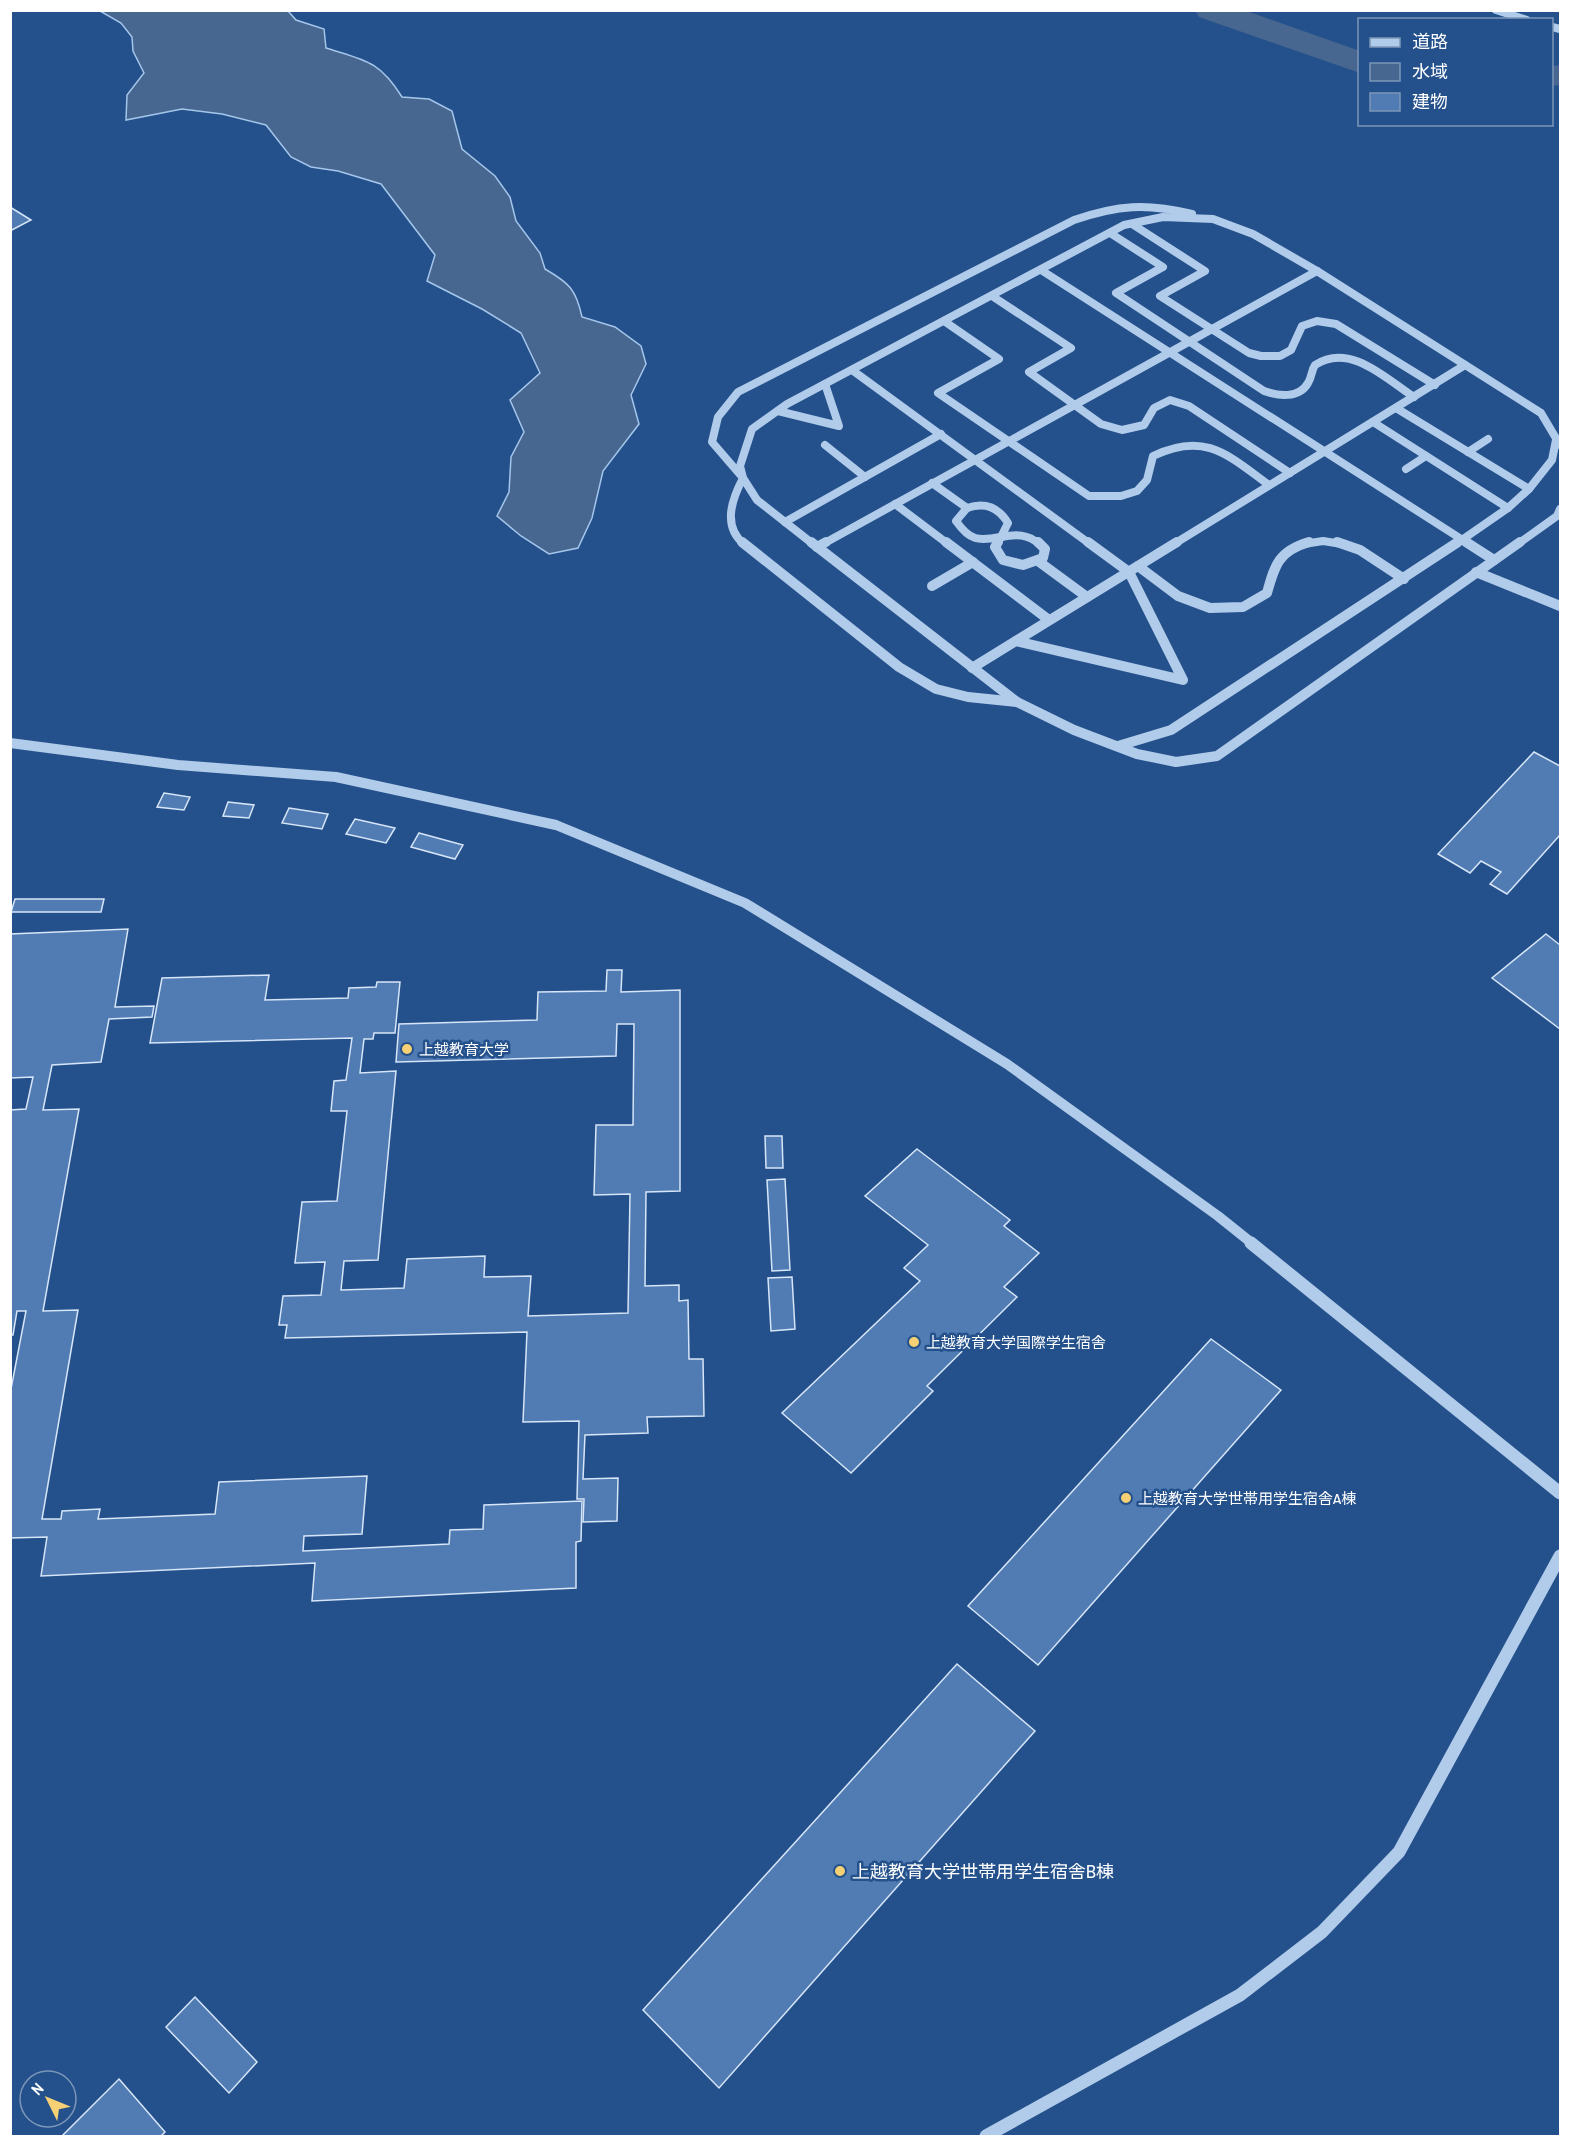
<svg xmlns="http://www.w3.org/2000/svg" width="1571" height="2147" viewBox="0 0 1571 2147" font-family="'Archivo Narrow','Noto Sans JP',sans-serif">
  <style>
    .water { fill: #476790; stroke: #a5c6eb; stroke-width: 1.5 }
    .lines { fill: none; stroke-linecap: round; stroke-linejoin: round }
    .canal { fill: #476790; fill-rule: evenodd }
    .building { fill: #507cb3; stroke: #d6e5f8; stroke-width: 1.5 }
    .minor-far2 { stroke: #b1cbea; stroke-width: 8 }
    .minor-far1 { stroke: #b1cbea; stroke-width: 10 }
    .minor { stroke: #b1cbea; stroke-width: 13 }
    .poi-dot { fill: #f5d074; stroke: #24518b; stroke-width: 2 }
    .labels { text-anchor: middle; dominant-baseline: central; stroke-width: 5; stroke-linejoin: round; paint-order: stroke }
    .poi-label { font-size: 15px; fill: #fff; stroke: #24518b; text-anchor: start }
    .near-poi-label { font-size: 18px; fill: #fff; stroke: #24518b; text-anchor: start }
  </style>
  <rect width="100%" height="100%" fill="#24518b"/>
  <!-- water -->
  <path class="water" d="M100,11h188l8,9 28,9 2,19c38,12 53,12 76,49l27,2 23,12 10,38 33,27 15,21 6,24 24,32 5,16c24,14 31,20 37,48l33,10 26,19 5,18 -15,31 8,29 -36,47 -11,47 -14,30 -29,6 -28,-18 -24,-20 12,-24 2,-35 13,-25 -14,-32 30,-27 -19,-40 -39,-24 -55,-28 8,-26 -54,-71 -43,-13 -27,-4 -20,-10 -25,-32 -44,-11 -40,-5 -56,11 1,-25 17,-22 -11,-22 -1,-14 -11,-14z"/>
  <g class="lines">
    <!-- canal -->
    <g class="canal">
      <path d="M1195,10h49l116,41v22l-161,-56z"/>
      <path d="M1560,65v20l-8,1v-20z"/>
    </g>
  </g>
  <!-- building -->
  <g class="building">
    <path d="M10,207l21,13 -21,11z"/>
    <path d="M1534,752l26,14v69l-53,59 -17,-10 11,-12 -20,-11 -11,12 -32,-19z"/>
    <path d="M164,793l26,4 -6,13 -27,-3z"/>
    <path d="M228,802l26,3 -5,13 -26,-2z"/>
    <path d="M289,808l39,6 -6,15 -40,-6z"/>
    <path d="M355,819l40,9 -9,15 -40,-9z"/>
    <path d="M419,833l44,12 -8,14 -44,-12z"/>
    <path d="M15,899h89l-3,13h-90z"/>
    <path d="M128,929l-13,78 39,-1 -2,11 -43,2 -8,43 -49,3 -9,45 36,-1 -36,202 35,-1 -36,209h19l1,-8 38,-2 -2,10 117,-5 4,-32 148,-6 -5,58 -58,2 -1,15 146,-7 1,-14 33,-1 1,-24 98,-4 -1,40 -5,1v46l-264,13 3,-38 -274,13 6,-39 -37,1v-144l16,-83h-9l-4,24h-3v-225l16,-1 7,-32 -23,1v-144z"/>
    <path d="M1546,934l14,11v84l-68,-51z"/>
    <path d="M607,970h15l-1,22 59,-2v201l-34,1 -1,94 34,-1v16l9,-1 1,59h14l1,57 -57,1 1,16 -63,2 -2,44 35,-1 -1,43 -34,1 1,-23h-7l2,-78 -56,1 4,-90 -242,6 2,-13h-8l4,-29 38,-1 4,-33 -30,1 7,-61 35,-1 10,-90h-16l3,-30 12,-1 6,-42 -202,5 12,-65 107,-3 -4,25 83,-2 1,-10 27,-1 1,-5h23l-5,51h-21l-1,6h-9l-4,34 36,-2 -18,189 -34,1 -3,29 63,-2 3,-29 78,-3 -1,21 47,-1 -3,40 100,-3 2,-119 -36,1 2,-70h37l1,-101h-17l-1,32 -220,6 3,-38 138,-4 1,-28 68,-1z"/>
    <path d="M765,1136h17l1,32h-17z"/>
    <path d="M917,1149l93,71 -6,6 35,27 -35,34 13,10 -90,89 6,5 -82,82 -69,-60 138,-132 -16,-13 24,-23 -63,-49z"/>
    <path d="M785,1179l5,91 -18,1 -5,-91z"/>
    <path d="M792,1277l3,52 -24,2 -3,-53z"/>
    <path d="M1211,1339l70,51 -243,275 -70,-59z"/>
    <path d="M957,1664l78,67 -316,357 -76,-78z"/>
    <path d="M195,1997l62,65 -28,31 -63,-66z"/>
    <path d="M119,2079l46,53 -4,4h-99z"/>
  </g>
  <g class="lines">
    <!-- minor-far2 -->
    <g class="minor-far2">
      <path d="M1496,10l31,10"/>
      <path d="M1552,27l8,2"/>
      <path d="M1132,224l73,47 -45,25 89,57 12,3h19l11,-6 11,-24 15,-5 19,3 99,61"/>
      <path d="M1110,233l53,34 -47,26 148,98c14,5 35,8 44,-8 4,-6 3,-12 7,-18 35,-23 71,14 99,32"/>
      <path d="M1041,270l428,274"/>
      <path d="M992,296l79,52 -42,24 72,52 21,6 22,-5 10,-17 16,-8 19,6 101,67"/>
      <path d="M944,321l55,38 -61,34 151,103h32l16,-5 10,-11 6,-24c52,-25 75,-1 116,29"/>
      <path d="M852,370l238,174"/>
      <path d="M1396,408l133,81"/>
      <path d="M778,411l61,15 -14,-42"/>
      <path d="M1373,422l135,86"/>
      <path d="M825,445l40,32"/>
      <path d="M1468,452l20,-13"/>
      <path d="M1406,469l20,-13"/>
      <path d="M932,483l35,25"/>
      <path d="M895,504l53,40"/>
      <path d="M967,508l-11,13c14,20 22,20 45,16"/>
      <path d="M967,508c18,-6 31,-1 41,15l-7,14"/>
      <path d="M785,522l156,-88"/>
      <path d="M1001,537c15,-3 27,-3 38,7"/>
      <path d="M744,544c-22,-18 -12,-45 -1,-66l-31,-36 6,-25 20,-25 336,-172c44,-15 72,-17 118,-6"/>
      <path d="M813,544l-56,-44 -14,-22 -3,-12 12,-37 35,-25 337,-179 39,-8 50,2 40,15 64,37 224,142 19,32"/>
      <path d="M823,544l494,-273"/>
      <path d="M997,544l4,-7"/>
      <path d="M1174,544l291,-179"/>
      <path d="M1304,544l19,-3 19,3"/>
      <path d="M1456,544l52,-36 21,-19 23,-29 4,-20"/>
      <path d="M1518,544l39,-28 3,-7"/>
    </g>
    <!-- minor-far1 -->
    <g class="minor-far1">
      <path d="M742,542l157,125 37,22 32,8 49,5"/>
      <path d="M811,542l206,160 57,28 63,24 39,8 41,-6 303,-214"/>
      <path d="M946,542l103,78"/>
      <path d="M998,542l-3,5 8,13 20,5 20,-7 2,-9 -7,-7"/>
      <path d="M1337,542l23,8 44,29"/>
      <path d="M1466,542l28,18"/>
      <path d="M817,547l9,-5"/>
      <path d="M1038,561l49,36"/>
      <path d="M1138,566l40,30 32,12 33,-1 24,-14c8,-29 12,-42 42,-51"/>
      <path d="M1476,572l84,34"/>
      <path d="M932,586l41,-24"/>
      <path d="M1016,641l167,39 -54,-108 -41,-30"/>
      <path d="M972,668l205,-126"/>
      <path d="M10,743l168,22 158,12 220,48 189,78 262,161 211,152 35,28"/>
      <path d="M1118,746l53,-16 287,-188"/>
    </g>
    <!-- minor -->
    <g class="minor">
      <path d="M1251,1243l309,250"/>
      <path d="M986,2136l254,-141 82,-63 77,-80 161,-296"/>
    </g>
  </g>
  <!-- markers -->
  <g class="poi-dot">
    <circle cx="407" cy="1049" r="6"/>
    <circle cx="914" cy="1342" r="6"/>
    <circle cx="1126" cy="1498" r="6"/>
    <circle cx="840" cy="1871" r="6"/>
  </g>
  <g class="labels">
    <!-- poi labels -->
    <g class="poi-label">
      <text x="419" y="1049">上越教育大学</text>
      <text x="926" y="1342">上越教育大学国際学生宿舎</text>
      <text x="1138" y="1498">上越教育大学世帯用学生宿舎A棟</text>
    </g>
    <!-- near-poi labels -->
    <g class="near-poi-label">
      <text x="852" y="1871">上越教育大学世帯用学生宿舎B棟</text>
    </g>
  </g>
  <!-- border -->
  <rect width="1571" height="2147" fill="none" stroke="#ffffff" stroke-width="24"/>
  <!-- legend -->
  <rect x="1358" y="18" width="195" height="108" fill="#24518b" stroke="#7c97b9" stroke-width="1.5"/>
  <rect x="1370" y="38" width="30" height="9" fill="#b1cbea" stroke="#7c97b9" stroke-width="1.5"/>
  <text x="1412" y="48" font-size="18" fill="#ffffff">道路</text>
  <rect x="1370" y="63" width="30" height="18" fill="#476790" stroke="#7c97b9" stroke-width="1.5"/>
  <text x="1412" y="78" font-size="18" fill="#ffffff">水域</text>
  <rect x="1370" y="93" width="30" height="18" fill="#507cb3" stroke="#7c97b9" stroke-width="1.5"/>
  <text x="1412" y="108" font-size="18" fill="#ffffff">建物</text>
  <!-- north arrow -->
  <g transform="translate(48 2099) rotate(313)"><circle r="28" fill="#24518b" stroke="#7c97b9" stroke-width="1.5"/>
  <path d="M0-4.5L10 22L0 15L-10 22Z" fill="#f5d074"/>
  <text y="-9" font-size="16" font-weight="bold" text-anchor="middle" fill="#ffffff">N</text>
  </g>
</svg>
